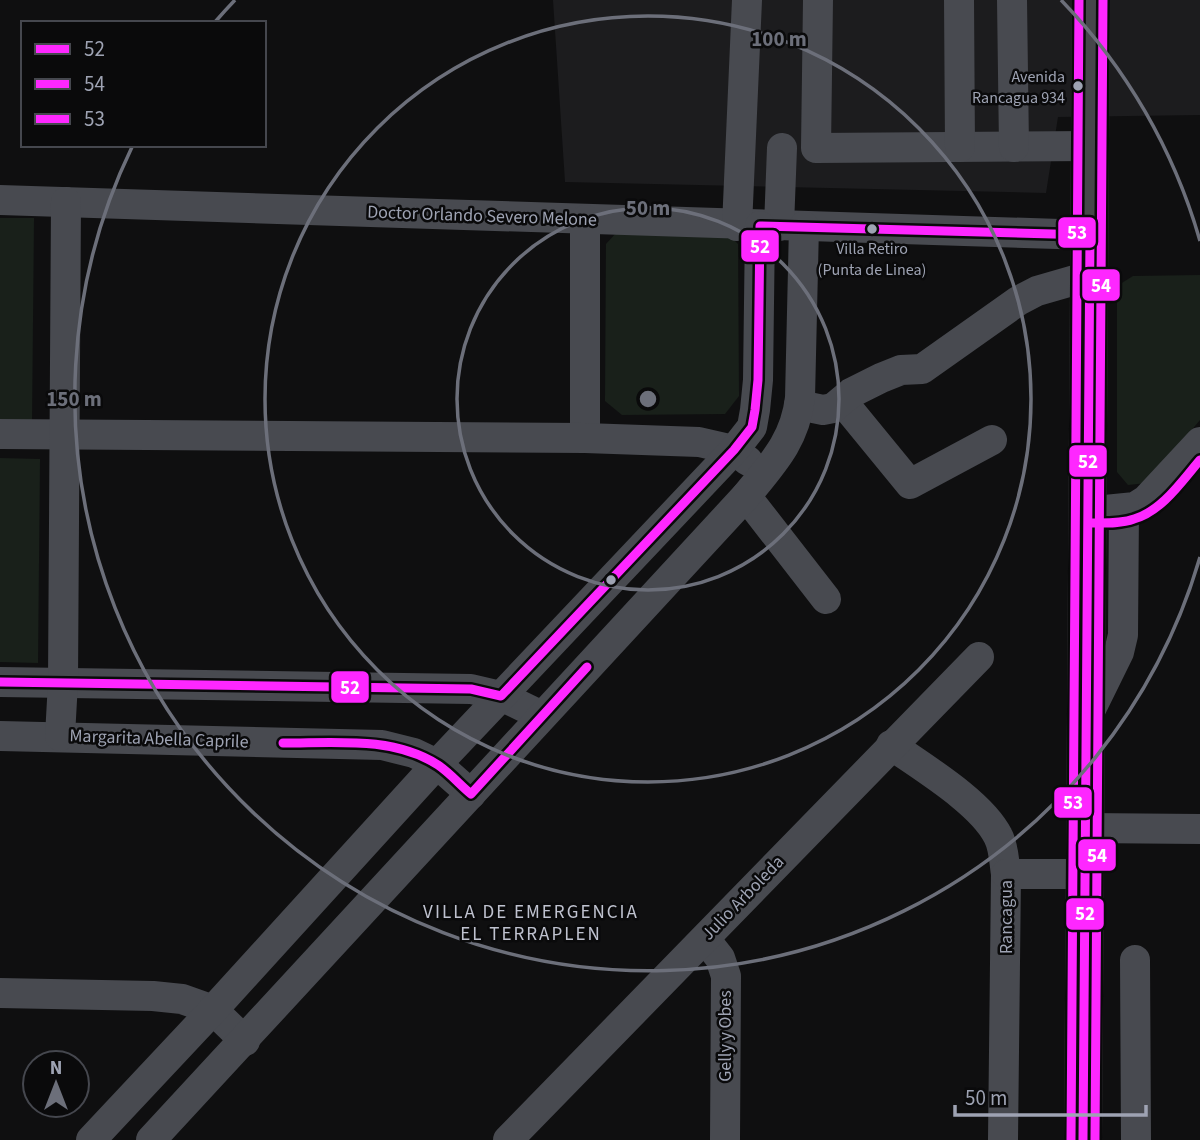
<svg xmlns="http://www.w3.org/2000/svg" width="1200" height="1140" viewBox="0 0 1200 1140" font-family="'Source Sans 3',sans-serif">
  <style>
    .built { fill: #1c1c1e }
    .green { fill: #19201a }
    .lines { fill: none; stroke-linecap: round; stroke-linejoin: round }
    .minor { stroke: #484a50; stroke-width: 30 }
    .major { stroke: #46464a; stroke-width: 38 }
    .bus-1-casing { stroke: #0a0a0b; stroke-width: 14 }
    .bus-2-casing { stroke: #0a0a0b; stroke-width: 14 }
    .bus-3-casing { stroke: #0a0a0b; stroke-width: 14 }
    .bus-1 { stroke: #fe27ff; stroke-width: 9 }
    .bus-2 { stroke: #fe27ff; stroke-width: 9 }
    .bus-3 { stroke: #fe27ff; stroke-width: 9 }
    .ring { fill: none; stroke: #6c6f7a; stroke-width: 3.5 }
    .bus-dot { fill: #9ea3b3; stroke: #0a0a0b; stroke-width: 2.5 }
    .labels { text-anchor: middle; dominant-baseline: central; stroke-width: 5; stroke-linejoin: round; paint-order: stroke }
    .bus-label { font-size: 16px; fill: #9ea3b3; stroke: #0a0a0b; text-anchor: end }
    .street-label { font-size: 18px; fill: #9ea3b3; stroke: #0a0a0b }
    .neighbourhood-label { font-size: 19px; letter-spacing: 2px; fill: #bfc2cf; stroke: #0a0a0b }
    .centre { fill: #6c6f7a; stroke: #0a0a0b; stroke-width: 3.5 }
    .ring-label { font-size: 21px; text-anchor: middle; font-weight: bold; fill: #6c6f7a; stroke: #0a0a0b; stroke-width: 5; stroke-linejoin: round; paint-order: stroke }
    .line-badge { stroke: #0a0a0b; stroke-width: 2.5 }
    .badge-label { font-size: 19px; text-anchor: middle; font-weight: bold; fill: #fff }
  </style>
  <rect width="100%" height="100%" fill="#0f0f10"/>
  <!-- built -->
  <path class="built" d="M553,0h647v115l-142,2 -12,76 -481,-11z"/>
  <!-- green -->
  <g class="green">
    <path d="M0,218h34l-2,204 -32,-1z"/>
    <path d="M617,232h109l12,12 1,152 -14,18 -103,1 -17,-14 1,-157z"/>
    <path d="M1200,275v145l-53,63 -19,2 -11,-13v-186l16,-10z"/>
    <path d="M0,458l40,1 -2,204 -38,-1z"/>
  </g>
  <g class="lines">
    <!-- minor -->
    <g class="minor">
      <path d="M818,0l-2,148 274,-2"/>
      <path d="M959,0l1,147"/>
      <path d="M1012,0l2,147"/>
      <path d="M0,200l1090,35"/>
      <path d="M585,220v218"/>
      <path d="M737,226l10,-226"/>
      <path d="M779,226l3,-78"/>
      <path d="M842,401l68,83 82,-44"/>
      <path d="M799,405l24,5 10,-2 18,-15 30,-15 20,-8 21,-1 96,-68 19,-10 52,-15"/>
      <path d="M0,434l585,4 114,4 35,8 14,11"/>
      <path d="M746,496l80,103"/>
      <path d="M1105,510l30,-3 11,-7 54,-58"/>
      <path d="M0,682l471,7 30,7 41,20"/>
      <path d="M1087,717l32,-65 4,-17 1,-126"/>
      <path d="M0,736l382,9 32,8 23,11 34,30"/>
      <path d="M60,736l3,-54 3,-480"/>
      <path d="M891,745c31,22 90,57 107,91 6,11 6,26 8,38l-3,266"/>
      <path d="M1086,828l114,1"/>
      <path d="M1006,874h79"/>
      <path d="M705,939l15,19 6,18 -1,164"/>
      <path d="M1135,960l1,180"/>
      <path d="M0,993l153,3 29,3 31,11 32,31"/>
      <path d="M91,1140l122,-130 224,-246 297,-314 18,-23 3,-17 3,-30 2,-154"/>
      <path d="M151,1140l595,-644c26,-32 49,-55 54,-98l4,-172"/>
      <path d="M508,1140l471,-483"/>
    </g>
    <!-- major -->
    <path class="major" d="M1083,1140l8,-1140"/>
    <!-- bus-1 casing -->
    <g class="bus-1-casing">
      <g id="bus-1">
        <path d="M0,682l471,7 30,7 233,-246 18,-23 3,-17 3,-30 2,-154 330,9"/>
        <path d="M283,743c51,0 110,-7 155,22 12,8 22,20 33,29l116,-127"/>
        <path d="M1083,1140l7,-905"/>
      </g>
    </g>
    <!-- bus-2 casing -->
    <g class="bus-2-casing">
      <g id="bus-2">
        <path d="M1090,523c14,0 30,1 44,-4 28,-8 48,-38 66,-59"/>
        <path d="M1095,1140l8,-1140"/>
      </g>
    </g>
    <!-- bus-3 casing -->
    <g class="bus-3-casing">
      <path id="bus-3" d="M1071,1140l8,-1140"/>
    </g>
    <!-- bus-1 -->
    <use href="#bus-1" class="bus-1"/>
    <!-- bus-2 -->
    <use href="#bus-2" class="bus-2"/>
    <!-- bus-3 -->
    <use href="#bus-3" class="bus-3"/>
  </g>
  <!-- distance rings -->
  <g class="ring">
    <circle cx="648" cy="399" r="191"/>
    <circle cx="648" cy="399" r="383"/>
    <path d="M1200 557A574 574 0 1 1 132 147M215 22A574 574 0 0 1 235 0M1061 0A574 574 0 0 1 1200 241"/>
  </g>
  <!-- markers -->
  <g class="bus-dot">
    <circle cx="1078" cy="86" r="6"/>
    <circle cx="872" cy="229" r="6"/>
    <circle cx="611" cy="580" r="6"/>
  </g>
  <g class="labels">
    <!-- bus labels -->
    <g class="bus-label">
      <text x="1065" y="77">Avenida<tspan x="1065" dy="21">Rancagua 934</tspan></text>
      <text x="872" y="249" text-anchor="middle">Villa Retiro<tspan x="872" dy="21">(Punta de Linea)</tspan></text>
    </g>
    <!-- street labels -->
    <g class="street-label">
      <text transform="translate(482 216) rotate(2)">Doctor Orlando Severo Melone</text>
      <text transform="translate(159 739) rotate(2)">Margarita Abella Caprile</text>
      <text transform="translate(743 898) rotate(-46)">Julio Arboleda</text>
      <text transform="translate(1006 917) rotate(-90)">Rancagua</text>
      <text transform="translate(725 1036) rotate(-90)">Gelly y Obes</text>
    </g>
    <!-- neighbourhood labels -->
    <g class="neighbourhood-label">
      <text x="531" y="912">VILLA DE EMERGENCIA<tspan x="531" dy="22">EL TERRAPLEN</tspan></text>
    </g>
  </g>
  <circle cx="648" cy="399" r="10" class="centre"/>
  <g class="ring-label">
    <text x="779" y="46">100 m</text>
    <text x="648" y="215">50 m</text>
    <text x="74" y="406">150 m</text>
  </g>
  <g class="line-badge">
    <rect x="1057" y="216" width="40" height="33" rx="7" fill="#fe27ff"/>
    <rect x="740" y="229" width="40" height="34" rx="7" fill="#fe27ff"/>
    <rect x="1081" y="268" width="40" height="34" rx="7" fill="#fe27ff"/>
    <rect x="1068" y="444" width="40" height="34" rx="7" fill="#fe27ff"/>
    <rect x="330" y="670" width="40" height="34" rx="7" fill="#fe27ff"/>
    <rect x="1053" y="786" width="40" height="33" rx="7" fill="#fe27ff"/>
    <rect x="1077" y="838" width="40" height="34" rx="7" fill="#fe27ff"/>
    <rect x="1065" y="897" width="40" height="34" rx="7" fill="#fe27ff"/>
  </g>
  <g class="badge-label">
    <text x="1077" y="239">53</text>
    <text x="760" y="253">52</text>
    <text x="1101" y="292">54</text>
    <text x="1088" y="468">52</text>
    <text x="350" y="694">52</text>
    <text x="1073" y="809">53</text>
    <text x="1097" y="862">54</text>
    <text x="1085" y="920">52</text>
  </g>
  <!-- legend -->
  <rect x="21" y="21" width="245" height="126" fill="#0a0a0b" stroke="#45474e" stroke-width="2"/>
  <rect x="35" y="44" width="35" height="10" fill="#fe27ff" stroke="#45474e" stroke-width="2"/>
  <text x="84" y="56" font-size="21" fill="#9ea3b3">52</text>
  <rect x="35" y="79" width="35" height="10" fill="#fe27ff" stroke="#45474e" stroke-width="2"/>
  <text x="84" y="91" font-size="21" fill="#9ea3b3">54</text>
  <rect x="35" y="114" width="35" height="10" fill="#fe27ff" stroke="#45474e" stroke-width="2"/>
  <text x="84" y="126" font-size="21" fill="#9ea3b3">53</text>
  <!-- north arrow -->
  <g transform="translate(56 1084)"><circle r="33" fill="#0a0a0b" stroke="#45474e" stroke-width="2"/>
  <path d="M0-5L12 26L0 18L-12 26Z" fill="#6c6f7a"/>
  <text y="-10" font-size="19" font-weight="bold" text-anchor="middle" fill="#9ea3b3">N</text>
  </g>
  <!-- scale -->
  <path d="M955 1105v10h191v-10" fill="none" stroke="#9ea3b3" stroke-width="3.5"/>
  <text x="965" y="1105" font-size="21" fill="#9ea3b3" stroke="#0a0a0b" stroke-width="5" paint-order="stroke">50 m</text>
</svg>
